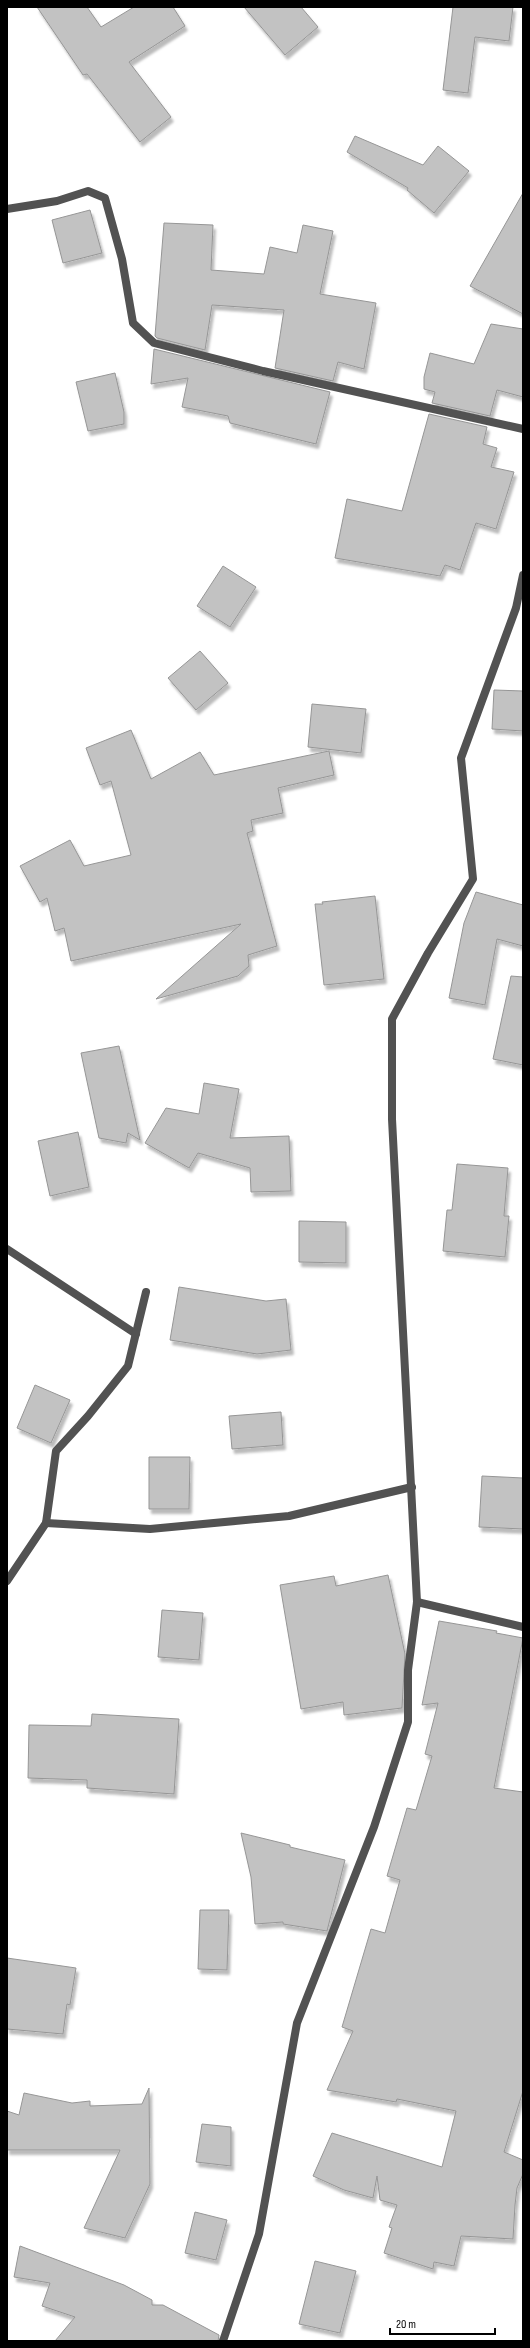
<svg xmlns="http://www.w3.org/2000/svg" width="530" height="2348" viewBox="0 0 530 2348" font-family="'Sofia Sans Condensed',sans-serif">
  <style>
    .building { fill: #c2c2c2; stroke: #969696; filter: url(#shadow) }
    .lines { fill: none; stroke-linecap: round; stroke-linejoin: round }
    .street { stroke: #525252; stroke-width: 8 }
  </style>
  <defs>
    <filter id="shadow"><feDropShadow dx="2.5" dy="4.5" stdDeviation="1" flood-color="#0004"/></filter>
  </defs>
  <rect width="100%" height="100%" fill="#fff"/>
  <!-- building -->
  <g class="building">
    <path d="M37,7h50l14,20 33,-20h39l12,19 -56,36 42,55 -31,25 -53,-68 -4,1z"/>
    <path d="M244,7h57l17,20 -33,28z"/>
    <path d="M453,7h60l-4,34 -34,-4 -7,56 -25,-3z"/>
    <path d="M355,136l68,29 15,-19 31,25 -35,42 -27,-23 1,-2 -61,-36z"/>
    <path d="M523,193v121l-53,-28z"/>
    <path d="M90,210l12,43 -39,10 -11,-43z"/>
    <path d="M164,223l49,2 -2,45 53,4 6,-27 27,6 6,-28 30,6 -13,63 56,9 -12,66 -26,-7 -5,19 -58,-13 9,-58 -72,-5 -7,45 -48,-12 -2,-2z"/>
    <path d="M491,324l32,5v68l-26,-7 -7,26 -58,-13 3,-11 -11,-3v-12l6,-24 44,11z"/>
    <path d="M154,349l176,43 -14,52 -86,-21 -2,-7 -46,-9 6,-29 -37,6z"/>
    <path d="M115,373l9,39v12l-36,7 -12,-49z"/>
    <path d="M429,414l58,13 -4,17 14,4 -6,19 23,5 -18,57 -20,-6 -16,47 -15,-5 -5,11 -105,-18 12,-59 55,12z"/>
    <path d="M223,566l33,21 -26,40 -33,-21z"/>
    <path d="M200,651l28,32 -32,27 -28,-32z"/>
    <path d="M494,690l29,1v40l-31,-2z"/>
    <path d="M312,704l54,5 -5,44 -53,-6z"/>
    <path d="M131,730l20,49 49,-27 14,23 115,-24 5,24 -56,13 5,25 -32,7 2,11 -6,2 30,113 -29,9 1,11 -11,10 -82,23 85,-75 -170,37 -7,-33 -9,3 -8,-33 -7,4 -20,-36 50,-26 14,26 47,-11 -20,-74 -11,4 -14,-37z"/>
    <path d="M476,892l47,13v41l-26,-7 -12,66 -36,-7 15,-75z"/>
    <path d="M375,896l9,83 -60,6 -9,-81h8l-1,-2z"/>
    <path d="M511,976l12,1v88l-30,-6z"/>
    <path d="M119,1046l21,94 -12,-7 -2,10 -27,-5 -18,-85z"/>
    <path d="M204,1083l35,6 -9,49 59,-2 2,55 -40,1 -1,-24 -52,-15 -9,15 -44,-25 21,-35 33,6z"/>
    <path d="M78,1132l11,55 -39,9 -12,-55z"/>
    <path d="M457,1164l51,4 -4,48h5l-4,41 -62,-6 4,-41h5z"/>
    <path d="M299,1221l47,1v41l-47,-1z"/>
    <path d="M179,1287l87,14 20,-2 5,51 -34,4 -87,-14z"/>
    <path d="M35,1385l35,15 -19,43 -34,-15z"/>
    <path d="M281,1412l2,33 -51,4 -3,-33z"/>
    <path d="M149,1457h41l-1,52h-40z"/>
    <path d="M482,1476l41,2v51l-44,-2z"/>
    <path d="M388,1575l17,79 -3,54 -58,7 -1,-13 -42,7 -21,-124 54,-9 2,10z"/>
    <path d="M162,1610l41,3 -4,47 -41,-3z"/>
    <path d="M439,1621l58,10 -1,2 27,5 -29,150 29,4v299l-19,61 19,8v14l-6,14 -2,17 -2,34 -52,-3 -7,30 -20,-4 -1,7 -49,-16 8,-25 -3,-1 8,-22 -17,-5 -3,-24 -4,22 -29,-8 -31,-14 19,-43 110,34 14,-56 -59,-12 -1,3 -69,-12 26,-59 -11,-4 29,-98 14,4 15,-53 -13,-4 20,-68 9,2 16,-54 -7,-2 13,-51 -16,2z"/>
    <path d="M92,1714l87,5 -5,75 -87,-6v-8l-59,-2 1,-53 62,1z"/>
    <path d="M241,1833l49,12v2l55,13 -18,71 -44,-7v-2l-28,2 -4,-47z"/>
    <path d="M200,1910h29l-2,60 -29,-1z"/>
    <path d="M7,1958l69,10 -6,37 -3,-1 -4,30 -56,-5z"/>
    <path d="M149,2088l1,96 -25,54 -41,-10 36,-78h-113v-39l12,4 5,-22 48,10 18,-2v5l52,-2z"/>
    <path d="M202,2124l29,3v39l-35,-4z"/>
    <path d="M195,2212l32,8 -11,40 -31,-7z"/>
    <path d="M20,2246l104,39 28,15v5h11l56,30 -1,6h-163l20,-24 -33,-11 8,-23 -36,-6z"/>
    <path d="M315,2261l41,10 -16,62 -41,-9z"/>
  </g>
  <g class="lines">
    <!-- street -->
    <g class="street">
      <path d="M7,209l50,-8 31,-10 17,7 17,61 11,64 21,20 109,28 260,58"/>
      <path d="M7,1249l129,85"/>
      <path d="M46,1523l104,6 139,-13 123,-29"/>
      <path d="M7,1581l39,-58 10,-72 32,-35 40,-50 18,-74"/>
      <path d="M417,1602l106,25"/>
      <path d="M223,2341l36,-107 38,-211 77,-196 34,-105v-52l9,-68 -25,-483v-100l36,-66 45,-74 -12,-121 55,-150 7,-33"/>
    </g>
  </g>
  <!-- border -->
  <rect width="530" height="2348" fill="none" stroke="#000000" stroke-width="16"/>
  <!-- scale -->
  <path d="M390 2328v6h105v-6" fill="none" stroke="#000000" stroke-width="2"/>
  <text x="396" y="2328" font-size="12" fill="#000000" stroke="#ffffff" stroke-width="3" paint-order="stroke">20 m</text>
</svg>
